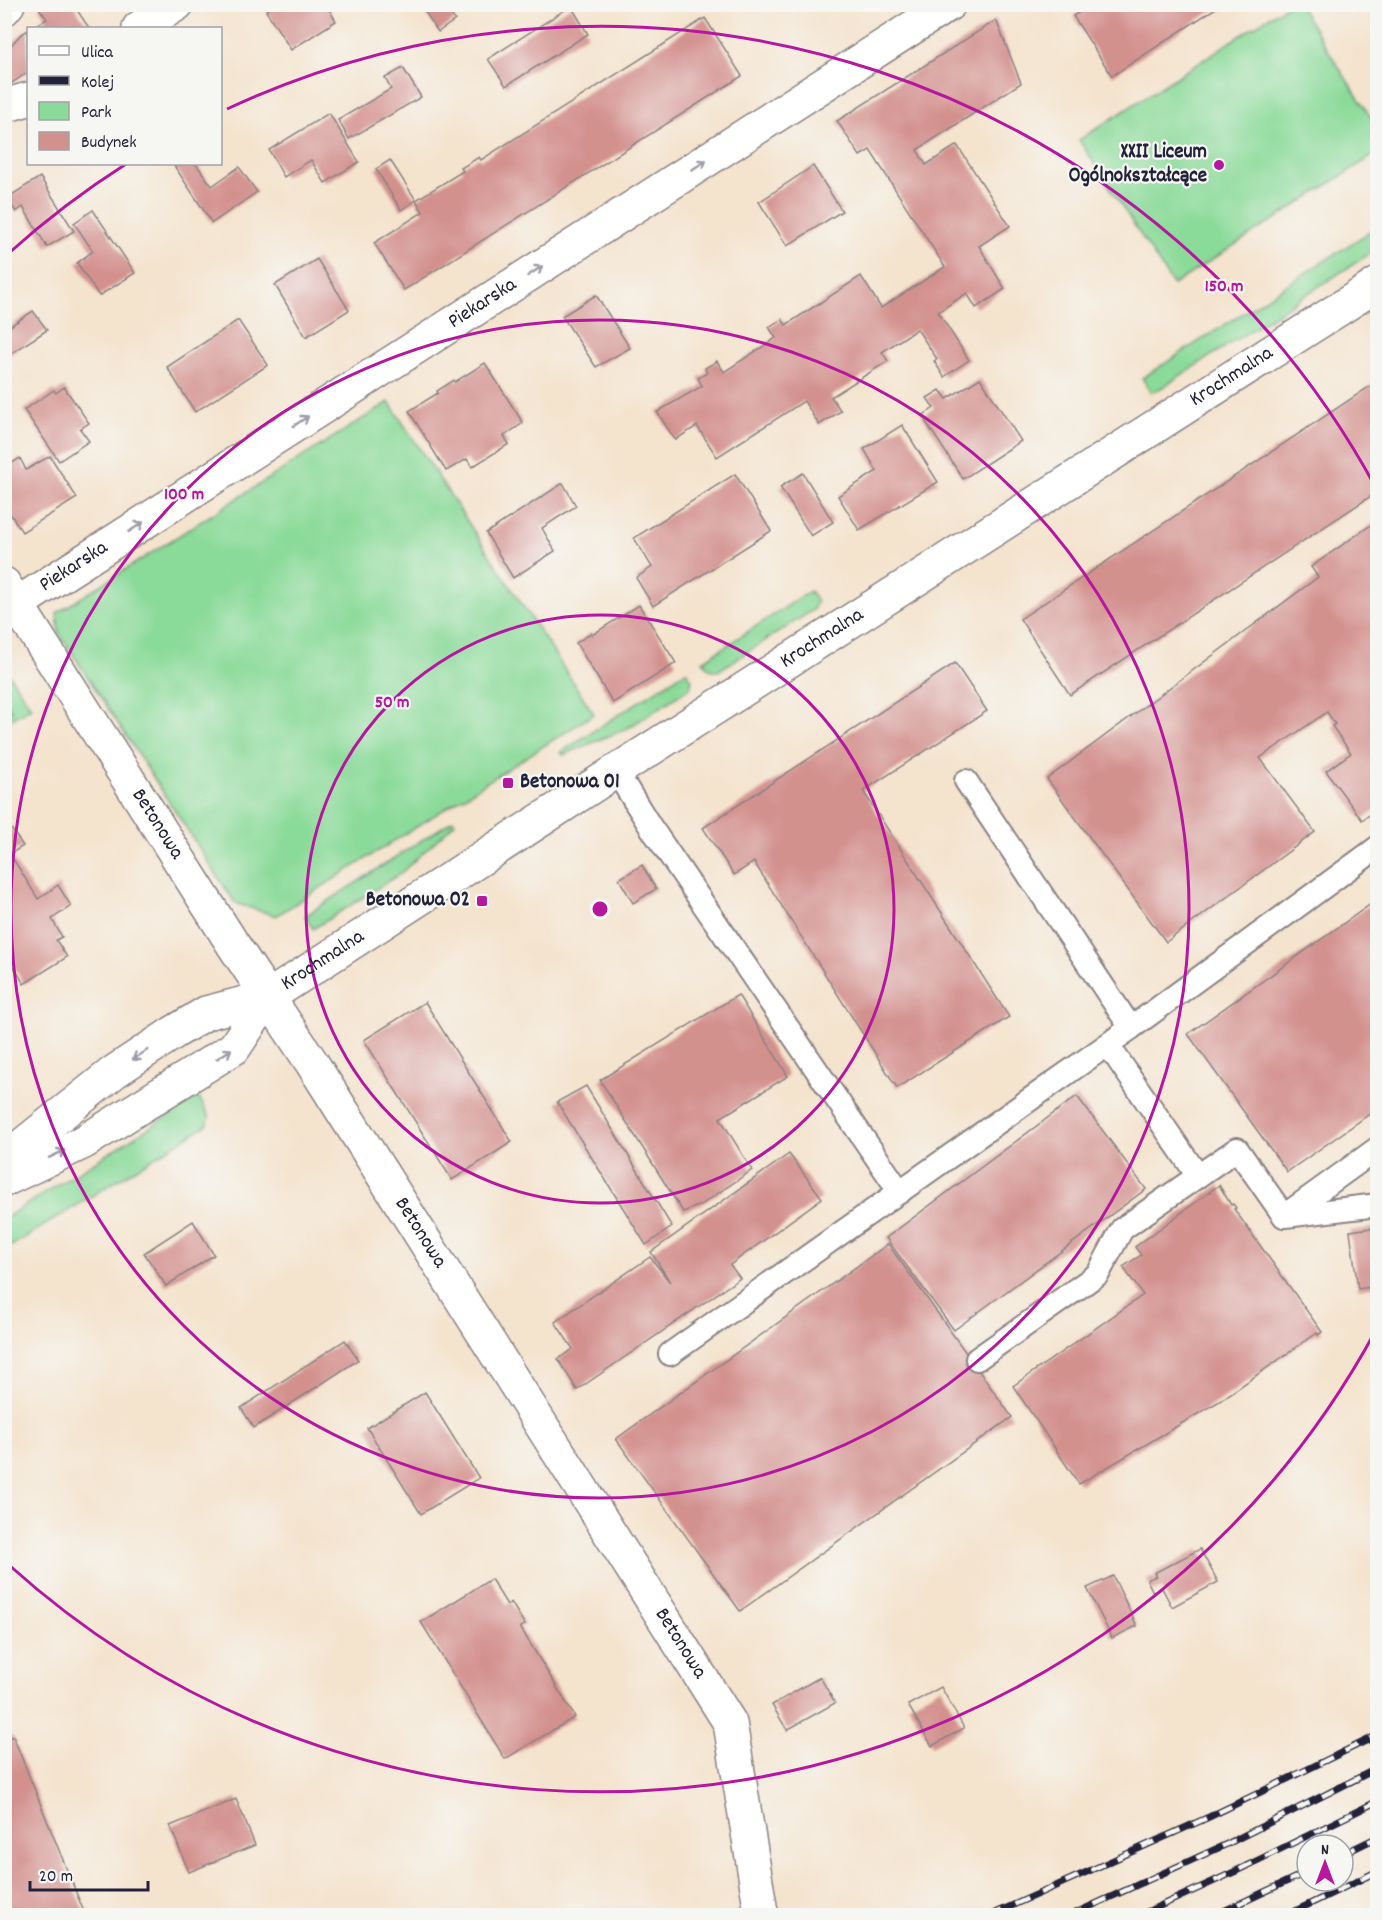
<svg xmlns="http://www.w3.org/2000/svg" width="1382" height="1920" viewBox="0 0 1382 1920" font-family="Dekko,sans-serif">
  <style>
    .green { fill: #8ada99; stroke: #567e6a; stroke-width: 1.5 }
    .building { fill: #d3918e }
    .lines { fill: none; stroke-linecap: round; stroke-linejoin: round }
    .service-casing { stroke: #8b8284; stroke-width: 26 }
    .minor-casing { stroke: #8b8284; stroke-width: 36 }
    .service { stroke: #fff; stroke-width: 22 }
    .minor { stroke: #fff; stroke-width: 33 }
    .rail-casing { stroke: #22223b; stroke-width: 7 }
    .rail { stroke: #f6f6f2; stroke-width: 4.5; stroke-dasharray: 14; stroke-linecap: butt }
    .oneway { stroke: #9c9ca7 }
    .ring { fill: none; stroke: #b5179e; stroke-width: 3 }
    .poi-dot { fill: #b5179e; stroke: #f6f6f2; stroke-width: 2 }
    .labels { text-anchor: middle; dominant-baseline: central; stroke-width: 4.5; stroke-linejoin: round; paint-order: stroke }
    .poi-label { font-size: 21px; font-weight: bold; fill: #22223b; stroke: #f6f6f2; text-anchor: end }
    .street-label { font-size: 21px; fill: #22223b; stroke: #f6f6f2 }
    .centre { fill: #b5179e; stroke: #f6f6f2; stroke-width: 3 }
    .ring-label { font-size: 18px; text-anchor: middle; font-weight: bold; fill: #b5179e; stroke: #f6f6f2; stroke-width: 4.5; stroke-linejoin: round; paint-order: stroke }
  </style>
  <rect width="100%" height="100%" fill="#f6f6f2"/>
  <filter id="ink" filterUnits="userSpaceOnUse"><feTurbulence type="fractalNoise" baseFrequency=".0167" numOctaves="2"/><feDisplacementMap in="SourceGraphic" scale="12" xChannelSelector="R" yChannelSelector="G"/><feConvolveMatrix kernelMatrix="1 2 1 2 8 2 1 2 1" color-interpolation-filters="sRGB"/></filter>
  <filter id="wash" filterUnits="userSpaceOnUse"><feTurbulence type="fractalNoise" baseFrequency=".008" numOctaves="4" result="noise"/><feDisplacementMap in="SourceGraphic" scale="24" xChannelSelector="R" yChannelSelector="G"/><feGaussianBlur stdDeviation="1.35" result="paint"/><feColorMatrix in="noise" values="0 0 0 0 0 0 0 0 0 0 0 0 0 0 0 0 0 1.4 0 .05"/><feComposite in="paint" operator="in"/></filter>
  <g filter="url(#wash)">
    <rect width="100%" height="100%" fill="#f4e3cd"/>
    <!-- green -->
    <g class="green">
      <path d="M1289,4l10,1 78,122v26l-204,132 -94,-145z"/>
      <path d="M1377,227v22l-219,141 -7,2 -9,-14z"/>
      <path d="M389,402l205,312 -318,202 -41,-13 -176,-270 -2,-20z"/>
      <path d="M810,591l7,10 -4,9 -95,61 -9,-2 -6,-8z"/>
      <path d="M4,667l27,40 -26,16v-7l7,-5 -7,-11z"/>
      <path d="M686,671l6,9 -2,8 -62,40 -65,27 -2,-3z"/>
      <path d="M453,820l2,3 -55,51 -87,55 -8,-13z"/>
      <path d="M198,1097l11,18 -1,9 -203,126v-32z"/>
    </g>
    <g id="blocks">
      <!-- building -->
      <g class="building">
        <path d="M43,4h30l16,24h-58l16,-9 -8,-11z"/>
        <path d="M276,4h50l10,17 -45,29 -25,-39z"/>
        <path d="M420,4h31l-5,4 9,12 -17,12z"/>
        <path d="M1092,4h130l-110,72 -39,-60z"/>
        <path d="M571,6l17,28 -82,52 -18,-27z"/>
        <path d="M705,18l37,58 -338,214 -30,-47 49,-31 -7,-12 47,-29 -2,-3 18,-11 2,3z"/>
        <path d="M996,20l25,63 -104,67 9,15 31,-20 53,81 -31,20 26,43 -29,19 -9,-15 -29,19 31,48 -25,17 -10,-16 3,-2 -20,-30 -35,23 6,9 -57,36 10,14 -22,14 -15,-24 -87,56 -20,-31 -22,14 -18,-28 45,-26 -4,-8 9,-5 -2,-5 12,-7 7,11 52,-34 -7,-11 13,-8 4,6 75,-49 20,32 64,-41 -75,-117 -10,6 -23,-35z"/>
        <path d="M28,30v42l-22,15 -2,-34 16,-18z"/>
        <path d="M403,68l18,29 -72,42 -11,-19 53,-31 -6,-11z"/>
        <path d="M329,113l30,49 -34,21 -14,-23 -27,17 -15,-27z"/>
        <path d="M390,160l26,40 -15,10 -25,-41z"/>
        <path d="M173,164h23l16,22 27,-19 18,25 -45,31z"/>
        <path d="M813,166l29,45 -55,35 -28,-44z"/>
        <path d="M40,177l34,54 -27,16 -24,-40 -7,5 -9,-14z"/>
        <path d="M93,210l42,63 -36,23 -22,-33 16,-12 -19,-28z"/>
        <path d="M317,259l32,51 -43,27 -31,-52z"/>
        <path d="M596,295l34,53 -34,19 -34,-51z"/>
        <path d="M33,311l14,19 -41,27 -2,-3v-24z"/>
        <path d="M238,320l30,45 -73,47 -28,-45z"/>
        <path d="M485,363l38,60 -19,13 5,8 -37,23 -5,-8 -21,12 -37,-60 29,-18 -1,-2 17,-11 1,2z"/>
        <path d="M980,378l41,63 -58,38 -41,-63 12,-8 -7,-10 13,-8 7,9z"/>
        <path d="M1378,381v123l-7,-8 -301,199 -50,-76z"/>
        <path d="M64,387l25,36 -9,6 9,12 -30,20 -35,-51 30,-20 2,3z"/>
        <path d="M902,425l36,57 -79,48 -21,-34 39,-25 -13,-22z"/>
        <path d="M50,456l27,42 -55,34 -18,-28v-36l16,-10 6,12z"/>
        <path d="M803,473l30,49 -22,14 -31,-49z"/>
        <path d="M735,474l36,57 -118,75 -17,-28 16,-11 -18,-29z"/>
        <path d="M563,483l13,23 -34,22 13,23 -42,27 -27,-45z"/>
        <path d="M1378,520v289l-16,11 -36,-49 25,-18 -19,-27 3,-2 -8,-12 -67,46 55,74 -149,110 -119,-163 271,-202 -7,-10z"/>
        <path d="M639,605l37,58 -63,40 -37,-60 15,-10 1,2z"/>
        <path d="M955,663l32,48 -124,80 146,226 -112,71 -143,-226 -20,13 -31,-47z"/>
        <path d="M6,821l17,25 -13,8 28,45 20,-14 13,21 -19,13 10,18 -6,3 11,17 -43,27 -10,-17 -7,4 -3,-5v-144z"/>
        <path d="M642,865l14,24 -23,14 -14,-24z"/>
        <path d="M1378,899v209l-91,64 -99,-138z"/>
        <path d="M738,995l50,81 -68,42 32,52 -51,35 -18,7 -83,-132z"/>
        <path d="M425,1002l87,140 -60,38 -88,-140z"/>
        <path d="M586,1086l86,141 -26,18 -89,-143z"/>
        <path d="M1077,1096l69,93 -192,141 -68,-92z"/>
        <path d="M789,1154l33,44 -92,67 10,13 -163,112 -19,-31 15,-10 -18,-27 95,-65 20,25 -19,-30z"/>
        <path d="M1219,1185l12,20 2,-1 3,4 -2,1 88,123 -4,3 -1,-2 -99,69 -139,82 -66,-98 130,-91 -20,-28 18,-12 -6,-8z"/>
        <path d="M193,1221l21,34 -48,31 -22,-33z"/>
        <path d="M1378,1227v59l-20,3 -8,-58z"/>
        <path d="M888,1244l124,173 -272,194 -124,-172z"/>
        <path d="M345,1340l13,20 -104,68 -13,-20z"/>
        <path d="M425,1392l54,86 -58,36 -54,-86z"/>
        <path d="M1200,1549l18,33 -46,25 -10,-19 -9,4 -6,-12 9,-4 -2,-3z"/>
        <path d="M1113,1576l24,50 -25,12 -25,-50z"/>
        <path d="M491,1579l16,26 4,-3 14,23 -5,2 55,90 -70,42 -84,-137z"/>
        <path d="M820,1677l15,26 -48,27 -15,-25z"/>
        <path d="M941,1687l23,41 -32,18 -24,-41z"/>
        <path d="M13,1736l71,176 1,2 7,-2 1,4h-89v-176z"/>
        <path d="M236,1799l19,46 -66,27 -19,-46z"/>
      </g>
    </g>
  </g>
  <g filter="url(#ink)">
    <use href="#blocks" fill-opacity="0" stroke="#8b8284" stroke-width="1.5"/>
    <g class="lines">
      <!-- service casing -->
      <g class="service-casing">
        <g id="service">
          <path d="M616,771l34,55 250,366"/>
          <path d="M966,781l165,247 247,-181"/>
          <path d="M1108,1045l90,131 39,-27 47,67 94,-68"/>
          <path d="M1285,1216l93,-11"/>
          <path d="M670,1354l461,-326"/>
          <path d="M977,1359l121,-85 24,-45 76,-53"/>
        </g>
      </g>
      <!-- minor casing -->
      <g class="minor-casing">
        <g id="minor">
          <path d="M4,9l4,-5"/>
          <path d="M139,28l38,-24"/>
          <path d="M4,106l24,-7"/>
          <path id="s1" d="M4,584l230,362 78,117 418,660 31,189"/>
          <path id="s2" d="M17,604l932,-600"/>
          <path id="s3" d="M4,1160l110,-88 59,-39 33,-20 62,-16 348,-226 762,-487"/>
          <path d="M4,1180l80,-38 150,-94 34,-51"/>
        </g>
      </g>
      <!-- service -->
      <use href="#service" class="service"/>
      <!-- minor -->
      <use href="#minor" class="minor"/>
      <!-- rail casing -->
      <g class="rail-casing">
        <g id="rail">
          <path d="M1343,1854l35,-17"/>
          <path d="M989,1916l220,-99 169,-82"/>
          <path d="M1069,1916l158,-72 151,-76"/>
          <path d="M1138,1916l96,-44 144,-71"/>
          <path d="M1213,1916l94,-44"/>
          <path d="M1285,1916l93,-45"/>
        </g>
      </g>
      <!-- rail -->
      <use href="#rail" class="rail"/>
    </g>
    <!-- one-way arrows -->
    <defs><path id="oneway-shaft" d="M-6 0H5M1.5-3L5.5 0L1.5 3" fill="none" stroke-width="1.6" stroke-linecap="round" stroke-linejoin="round" transform="scale(1.5)"/></defs>
    <g class="oneway">
      <use href="#oneway-shaft" transform="translate(699 165) rotate(-33)"/>
      <use href="#oneway-shaft" transform="translate(535 271) rotate(-33)"/>
      <use href="#oneway-shaft" transform="translate(301 421) rotate(-33)"/>
      <use href="#oneway-shaft" transform="translate(136 527) rotate(-33)"/>
      <use href="#oneway-shaft" transform="translate(224 1054) rotate(-33)"/>
      <use href="#oneway-shaft" transform="translate(140 1055) rotate(147)"/>
      <use href="#oneway-shaft" transform="translate(57 1154) rotate(-25)"/>
    </g>
  </g>
  <!-- distance rings -->
  <g class="ring">
    <circle cx="600" cy="909" r="294"/>
    <circle cx="600" cy="909" r="589"/>
    <path d="M1376 1330A883 883 0 0 1 9 1565M9 253A883 883 0 0 1 126 164M227 109A883 883 0 0 1 1376 488"/>
  </g>
  <!-- markers -->
  <g class="poi-dot">
    <circle cx="1219" cy="165" r="6"/>
    <rect x="502" y="777" width="12" height="12" rx="3"/>
    <rect x="476" y="895" width="12" height="12" rx="3"/>
  </g>
  <g class="labels">
    <!-- poi labels -->
    <g class="poi-label">
      <text x="1207" y="153">XXII Liceum<tspan x="1207" dy="24">Ogólnokształcące</tspan></text>
      <text x="520" y="783" text-anchor="start">Betonowa 01</text>
      <text x="470" y="901">Betonowa 02</text>
    </g>
    <!-- street labels -->
    <g class="street-label">
      <text stroke="none"><textPath href="#s2" startOffset="554">Piekarska</textPath></text>
      <text stroke="none"><textPath href="#s3" startOffset="1460">Krochmalna</textPath></text>
      <text stroke="none"><textPath href="#s2" startOffset="68">Piekarska</textPath></text>
      <text stroke="none"><textPath href="#s3" startOffset="974">Krochmalna</textPath></text>
      <text stroke="none"><textPath href="#s1" startOffset="285">Betonowa</textPath></text>
      <text stroke="none"><textPath href="#s3" startOffset="380">Krochmalna</textPath></text>
      <text stroke="none"><textPath href="#s1" startOffset="771">Betonowa</textPath></text>
      <text stroke="none"><textPath href="#s1" startOffset="1257">Betonowa</textPath></text>
    </g>
  </g>
  <circle cx="600" cy="909" r="9" class="centre"/>
  <g class="ring-label">
    <text x="1224" y="291">150 m</text>
    <text x="184" y="499">100 m</text>
    <text x="392" y="707">50 m</text>
  </g>
  <!-- margin -->
  <rect width="1382" height="1920" fill="none" stroke="#f6f6f2" stroke-width="24"/>
  <!-- legend -->
  <rect x="27" y="27" width="195" height="138" fill="#f6f6f2" stroke="#a1a1a9" stroke-width="1.5"/>
  <rect x="39" y="46" width="30" height="9" fill="#ffffff" stroke="#a1a1a9" stroke-width="1.5"/>
  <text x="81" y="57" font-size="18" fill="#22223b">Ulica</text>
  <rect x="39" y="76" width="30" height="9" fill="#22223b" stroke="#a1a1a9" stroke-width="1.5"/>
  <text x="81" y="87" font-size="18" fill="#22223b">Kolej</text>
  <rect x="39" y="102" width="30" height="18" fill="#8ada99" stroke="#a1a1a9" stroke-width="1.5"/>
  <text x="81" y="117" font-size="18" fill="#22223b">Park</text>
  <rect x="39" y="132" width="30" height="18" fill="#d3918e" stroke="#a1a1a9" stroke-width="1.5"/>
  <text x="81" y="147" font-size="18" fill="#22223b">Budynek</text>
  <!-- north arrow -->
  <g transform="translate(1325 1863)"><circle r="28" fill="#f6f6f2" stroke="#a1a1a9" stroke-width="1.5"/>
  <path d="M0-4.5L10 22L0 15L-10 22Z" fill="#b5179e"/>
  <text y="-9" font-size="16" font-weight="bold" text-anchor="middle" fill="#22223b">N</text>
  </g>
  <!-- scale -->
  <path d="M30 1881v9h118v-9" fill="none" stroke="#22223b" stroke-width="3"/>
  <text x="39" y="1881" font-size="18" fill="#22223b" stroke="#f6f6f2" stroke-width="4.5" paint-order="stroke">20 m</text>
</svg>
